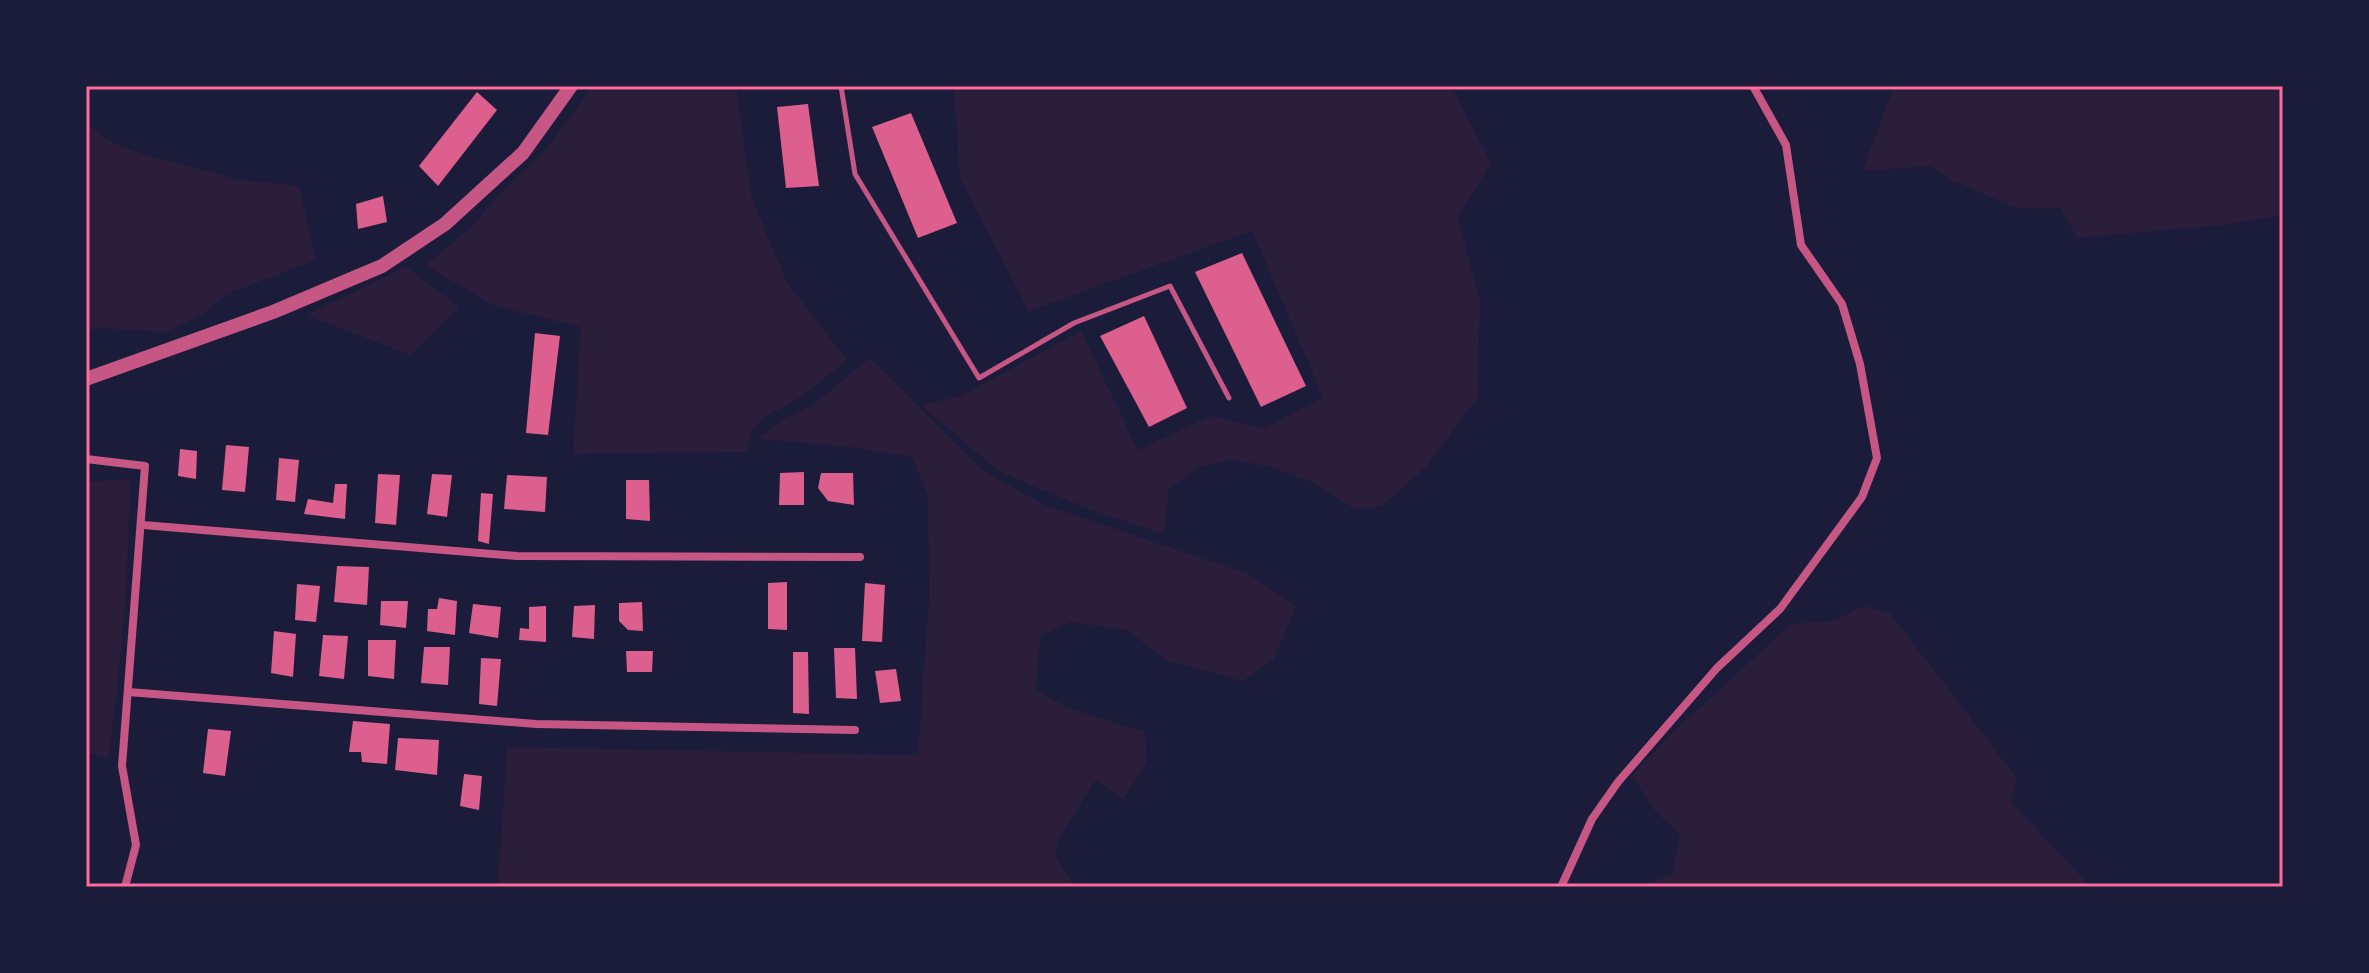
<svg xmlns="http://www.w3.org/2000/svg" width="2369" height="973" viewBox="0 0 2369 973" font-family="'IBM Plex Sans',sans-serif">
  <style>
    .green { fill: #2a1e3b }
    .building { fill: #dd5f8e }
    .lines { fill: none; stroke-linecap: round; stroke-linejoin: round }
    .service { stroke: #c65784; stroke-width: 5 }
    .minor { stroke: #c65784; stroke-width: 8 }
    .tertiary { stroke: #c65784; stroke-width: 14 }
    .neatline { fill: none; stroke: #ff6b9d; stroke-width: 3 }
  </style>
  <rect width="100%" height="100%" fill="#1b1b3a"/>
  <!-- green -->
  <g class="green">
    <path d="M593,86h143l16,113 35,83 60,78c-17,13 -33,28 -51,40 -24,15 -48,18 -48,52l-175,2 8,-127 -86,-21 -70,-41 43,-35 31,-35 48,-47z"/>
    <path d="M954,86h498l39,77 -33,54 22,84 -2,96 -52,70 -45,40 -26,2 -41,-26 -44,-16 -36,-7 -35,7 -30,22 -5,45 -73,-24 -93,-39 -77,-66 40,-9 120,-65 57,119 72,-34 55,12 58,-31 -71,-166 -223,80 -69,-132z"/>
    <path d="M1894,86h389v129l-59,10 -147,13 -16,-30h-45l-63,-27 -23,-15 -68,5z"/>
    <path d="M86,122l19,17 39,16 97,25 58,6 17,74 -91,35 -21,19 -38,18 -65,-4 -15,2z"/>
    <path d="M406,267l53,40 -49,48 -104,-40z"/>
    <path d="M870,358l112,112 63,35 204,69 47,32 -22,53 -31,22 -78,-21 -38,-30 -57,-8 -29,14 -6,54 32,17 78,25 2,31 -24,36 -27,-19 -36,56 -5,20 20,31h-577l9,-140 411,8 11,-156 -1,-104 -16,-38 -63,-10 -91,-8 25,-20 28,-13z"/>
    <path d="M129,479c1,93 -8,188 -21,280l-22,-7v-270z"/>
    <path d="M1865,606l25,7 127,165 -6,24 80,85h-455l36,-12 8,-40 -25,-24 -23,-35 41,-44 118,-108 40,-3z"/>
  </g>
  <!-- building -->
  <g class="building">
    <path d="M477,92l20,18 -59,76 -19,-20z"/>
    <path d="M808,104l11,82 -33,2 -9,-81z"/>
    <path d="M911,113l46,110 -39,15 -46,-111z"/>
    <path d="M383,196l4,26 -29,7 -2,-25z"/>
    <path d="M1242,253l64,133 -45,21 -66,-135z"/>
    <path d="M1144,316l43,92 -38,19 -49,-91z"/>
    <path d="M535,333l25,3 -12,99 -22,-2z"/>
    <path d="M226,445l23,2 -4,45 -23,-2z"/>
    <path d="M180,449l17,2 -1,28 -18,-3z"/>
    <path d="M279,458l20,2 -4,42 -19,-2z"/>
    <path d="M804,472v33h-25l1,-32z"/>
    <path d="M821,473h32l1,32 -26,-4 -10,-13z"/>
    <path d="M378,474l22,1 -4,50 -21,-2z"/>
    <path d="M432,474l20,1 -5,42 -20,-3z"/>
    <path d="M507,475l40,2 -2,35 -41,-3z"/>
    <path d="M626,480h23l1,41 -24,-2z"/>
    <path d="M335,484h12l-2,35 -41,-5 4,-15 25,4z"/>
    <path d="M481,493l12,1 -4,50 -11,-3z"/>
    <path d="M337,566l32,1 -2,38 -33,-3z"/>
    <path d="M787,582v48l-19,-1v-46z"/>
    <path d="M865,583l20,2 -3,57 -20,-1z"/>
    <path d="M297,584l23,2 -4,36 -21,-2z"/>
    <path d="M439,598l18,3 -2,34 -28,-4 1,-22h9z"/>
    <path d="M381,601h27l-2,27 -26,-3z"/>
    <path d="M642,602l1,29 -15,-1 -9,-9v-18z"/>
    <path d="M473,604l28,3 -3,31 -29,-5z"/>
    <path d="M595,605l-1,34 -22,-2 2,-31z"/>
    <path d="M546,606v36l-27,-2 1,-12 9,1v-22z"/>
    <path d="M274,631l22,3 -3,43 -22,-4z"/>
    <path d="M323,635l25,1 -4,43 -25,-3z"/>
    <path d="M368,640h28l-2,39 -26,-3z"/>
    <path d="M424,647h26l-2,38 -27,-2z"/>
    <path d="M834,648h21l2,51 -21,-1z"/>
    <path d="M626,651h27l-1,21h-25z"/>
    <path d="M793,652h15l1,62 -16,-1z"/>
    <path d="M481,658l20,1 -4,47 -18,-2z"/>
    <path d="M896,669l5,32 -21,2 -5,-32z"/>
    <path d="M353,721l37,3 -3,40 -25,-2 -1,-10h-12z"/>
    <path d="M208,729l23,2 -6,45 -22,-3z"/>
    <path d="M398,738l41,2 -2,35 -42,-5z"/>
    <path d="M464,774l18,2 -3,34 -19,-4z"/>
  </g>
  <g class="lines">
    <!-- service -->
    <path class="service" d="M841,86l14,88 124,204 95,-55 96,-37 59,112"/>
    <!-- minor -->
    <g class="minor">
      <path d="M86,459l59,7 -23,300 14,79 -11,42"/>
      <path d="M143,525l374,31 343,1"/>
      <path d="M128,692l408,32 319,6"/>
      <path d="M1561,887l31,-68 26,-37 99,-114 63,-59 82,-112 15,-39 -17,-94 -18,-60 -41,-59 -15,-100 -33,-59"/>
    </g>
    <!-- tertiary -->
    <path class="tertiary" d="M86,379l187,-67 109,-46 63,-42 78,-71 48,-67"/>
  </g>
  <!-- border -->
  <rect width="2369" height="973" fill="none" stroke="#1b1b3a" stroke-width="176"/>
  <rect x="88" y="88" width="2193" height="797" class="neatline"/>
</svg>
